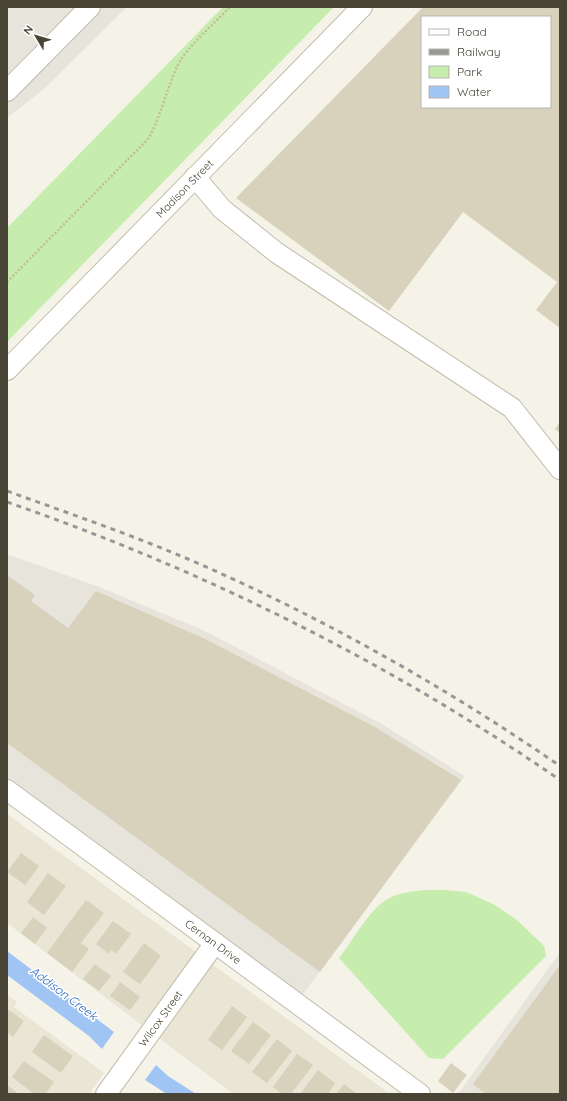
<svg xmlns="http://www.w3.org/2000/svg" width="567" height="1101" viewBox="0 0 567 1101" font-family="Quicksand,sans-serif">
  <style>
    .residential { fill: #e9e6d6 }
    .industrial { fill: #e7e4dc }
    .green { fill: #c6ecae }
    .water { fill: #a0c5f5 }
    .building { fill: #d8d1bc; fill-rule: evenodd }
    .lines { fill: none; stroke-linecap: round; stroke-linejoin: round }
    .minor-casing { stroke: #c1bdaa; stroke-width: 22 }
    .path { stroke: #c4bc9a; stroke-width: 2.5; stroke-dasharray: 2 2; stroke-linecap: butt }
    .minor { stroke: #fff; stroke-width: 20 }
    .rail { stroke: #979797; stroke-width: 3; stroke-dasharray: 5 5; stroke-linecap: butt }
    .labels { text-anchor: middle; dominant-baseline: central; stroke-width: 3.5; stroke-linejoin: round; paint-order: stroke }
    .street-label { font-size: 11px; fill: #494536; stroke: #fff }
    .water-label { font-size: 12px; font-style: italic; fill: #2766bd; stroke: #fff }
  </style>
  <rect width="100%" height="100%" fill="#f5f3e8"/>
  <!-- residential -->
  <g class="residential">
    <path d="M7,814l383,280h-157l-226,-171z"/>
    <path d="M7,995l10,7 -3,5 90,66 -15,21h-82z"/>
  </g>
  <!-- industrial -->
  <g class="industrial">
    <path d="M7,7h120l-81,80 -39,31z"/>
    <path d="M7,554l95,34 103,43 175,92 85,53 -165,222 -293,-216z"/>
    <path d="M560,952v142h-102z"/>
  </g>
  <!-- green -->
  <g class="green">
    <path d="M223,7h111l-327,335v-114z"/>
    <path d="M443,890l23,2 29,13 22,15 27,26 2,10 -103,103 -14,-1 -90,-100c14,-18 26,-42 44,-56 16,-12 41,-12 60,-12z"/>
  </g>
  <!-- water -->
  <g class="water">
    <path d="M7,951l107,81 -12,17 -13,-13 -82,-61z"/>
    <path d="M156,1065l12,11 28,18h-29l-22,-14z"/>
  </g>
  <!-- building -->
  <g class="building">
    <path d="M423,7h137v321l-24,-18 21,-28 -94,-70 -74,99 -153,-113zM422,17h128v90h-128z"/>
    <path d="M560,422v11l-5,-4z"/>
    <path d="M7,575l28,20 -4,6 37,27 28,-37 107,47 35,18 137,71 86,53 -141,192 -313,-229z"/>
    <path d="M21,853l18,13 -14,19 -18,-13z"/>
    <path d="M48,873l18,13 -22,29 -17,-13z"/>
    <path d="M86,900l18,13 -23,30 8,6 -17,23 -25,-19z"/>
    <path d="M33,917l14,11 -12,16 -14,-11z"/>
    <path d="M113,921l18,13 -15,20 -5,-4 -2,4 -13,-10z"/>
    <path d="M144,943l17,13 -21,28 -17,-12z"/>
    <path d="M95,964l16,12 -12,15 -16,-12z"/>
    <path d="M560,965v129h-74l-13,-10z"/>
    <path d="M120,982l20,15 -10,13 -20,-14z"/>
    <path d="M232,1006l15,11 -25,33 -14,-10z"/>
    <path d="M9,1010l15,11 -11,16 -6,-5v-19z"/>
    <path d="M253,1022l18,13 -22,29 -18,-13z"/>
    <path d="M44,1035l29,21 -12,17 -29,-21z"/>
    <path d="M277,1039l15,12 -25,32 -15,-11z"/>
    <path d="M297,1054l16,11 -22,29h-9l-9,-7z"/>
    <path d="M24,1061l30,21 -9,12h-11l-22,-17z"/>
    <path d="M451,1063l16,12 -14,18 -15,-12z"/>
    <path d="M318,1070l17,13 -7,11h-28z"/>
    <path d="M344,1084l13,10h-21z"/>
    <path d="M7,1085l12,9h-12z"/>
  </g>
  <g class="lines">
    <!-- minor casing -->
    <g class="minor-casing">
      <g id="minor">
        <path d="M7,91l83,-84"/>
        <path d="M195,177l27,32 55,44 235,155 48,61"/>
        <path id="s1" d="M7,370l355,-363"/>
        <path id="s2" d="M7,790l413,304"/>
        <path id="s3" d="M106,1094l109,-151"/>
      </g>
    </g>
    <!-- path -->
    <path class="path" d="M7,282l142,-144c12,-24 17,-46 27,-69 8,-20 39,-46 54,-62"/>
    <!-- minor -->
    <use href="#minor" class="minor"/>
    <!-- rail -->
    <g class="rail">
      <path d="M7,491c61,22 122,43 181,68 130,56 256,127 372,207"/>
      <path d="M7,502c196,68 382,160 553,278"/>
    </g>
  </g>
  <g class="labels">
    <!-- street labels -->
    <g class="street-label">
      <text stroke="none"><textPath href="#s1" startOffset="254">Madison Street</textPath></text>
      <text stroke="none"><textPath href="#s2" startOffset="256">Cernan Drive</textPath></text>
      <text stroke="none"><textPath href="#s3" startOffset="93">Wilcox Street</textPath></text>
    </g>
    <!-- water labels -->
    <g class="water-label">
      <text transform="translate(64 993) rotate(37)">Addison Creek</text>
    </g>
  </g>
  <!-- border -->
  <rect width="567" height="1101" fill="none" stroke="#494536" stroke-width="16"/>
  <!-- legend -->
  <rect x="421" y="16" width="130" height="92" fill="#ffffff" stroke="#b6b5af"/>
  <rect x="429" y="29" width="20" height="6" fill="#ffffff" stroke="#b6b5af"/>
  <text x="457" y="36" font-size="12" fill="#494536">Road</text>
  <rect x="429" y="49" width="20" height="6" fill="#979797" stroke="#b6b5af"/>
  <text x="457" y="56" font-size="12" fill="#494536">Railway</text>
  <rect x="429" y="66" width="20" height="12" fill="#c6ecae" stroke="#b6b5af"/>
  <text x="457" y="76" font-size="12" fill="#494536">Park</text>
  <rect x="429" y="86" width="20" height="12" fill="#a0c5f5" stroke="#b6b5af"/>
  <text x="457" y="96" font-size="12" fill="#494536">Water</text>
  <!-- north arrow -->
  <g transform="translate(36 36) rotate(308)" stroke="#ffffff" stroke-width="3" paint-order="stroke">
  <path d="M0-3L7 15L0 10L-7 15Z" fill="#494536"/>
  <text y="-6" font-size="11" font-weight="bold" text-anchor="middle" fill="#494536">N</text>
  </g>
</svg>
